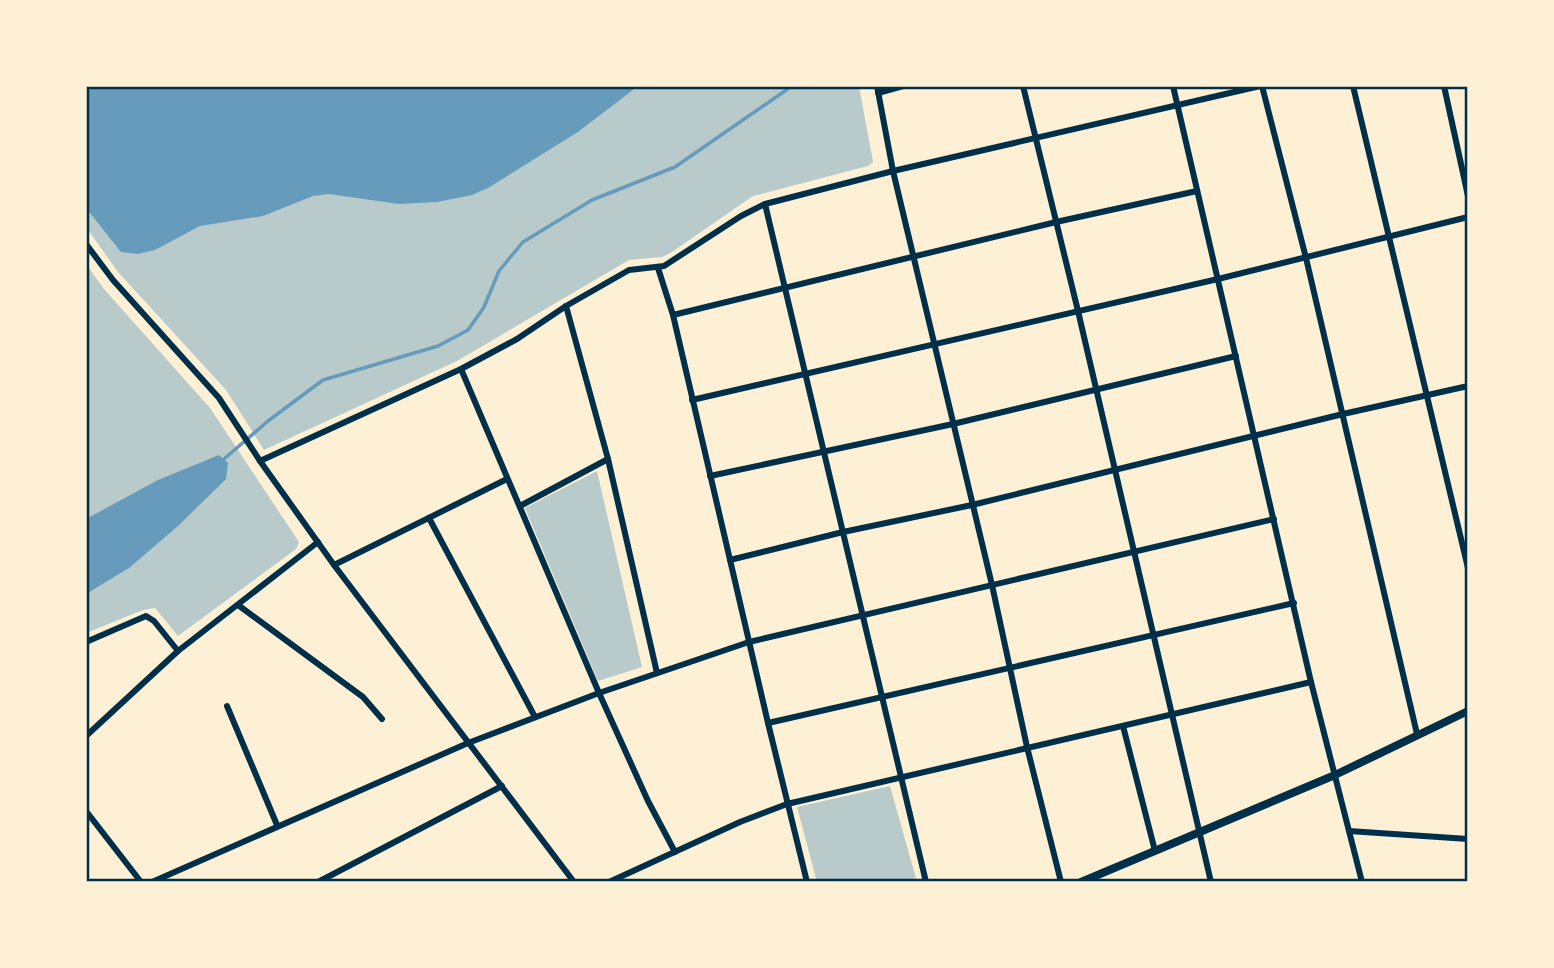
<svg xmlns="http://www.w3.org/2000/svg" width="1554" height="968" viewBox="0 0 1554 968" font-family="'Fira Sans Condensed',sans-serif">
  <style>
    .green { fill: #b9caca }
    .water { fill: #669bbc }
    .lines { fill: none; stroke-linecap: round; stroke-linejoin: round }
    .stream { stroke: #669bbc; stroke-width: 3.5 }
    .minor { stroke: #003049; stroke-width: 6 }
    .tertiary { stroke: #003049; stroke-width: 8 }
    .neatline { fill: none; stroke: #003049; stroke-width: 2.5 }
  </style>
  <rect width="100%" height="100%" fill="#fdf0d5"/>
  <!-- green -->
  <g class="green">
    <path d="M86,86h773l14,76 -5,4 -115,30 -81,56 -10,5 -33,3 -172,101 -193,89 -38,-60 -108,-118 -32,-45z"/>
    <path d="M86,264l18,25 106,119 89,134 -3,7 -118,87 -23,-28 -12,2 -57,23z"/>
    <path d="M597,471l45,196 -44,14 -73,-173z"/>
    <path d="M890,786l27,96h-100l-20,-75z"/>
  </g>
  <!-- water -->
  <g class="water">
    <path d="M86,86h552l-60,46 -90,56 -16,7 -35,7 -38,2 -70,-10 -16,2 -50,20 -63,10 -45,24 -17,4 -17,-2 -35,-44z"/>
    <path d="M219,455l9,8 -2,16 -48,47 -49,42 -43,26v-75l72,-39z"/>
  </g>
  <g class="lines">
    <!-- stream -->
    <path class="stream" d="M224,459l44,-38 55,-41 115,-34 30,-16 16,-23 15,-36 24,-29 69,-42 83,-33 117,-81"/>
    <!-- minor -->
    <g class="minor">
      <path d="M877,86l16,85 99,414 35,162 34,135"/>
      <path d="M1023,86l55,225 133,571"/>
      <path d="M1173,86l138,596 51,200"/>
      <path d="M1262,86l44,172 111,476"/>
      <path d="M1353,86l115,482"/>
      <path d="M1444,86l24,110"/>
      <path d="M878,93l25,-7"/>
      <path d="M765,204l161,678"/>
      <path d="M86,244l27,36 106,118 41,63 74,104 240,317"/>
      <path d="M658,268l15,47 95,408 39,159"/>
      <path d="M566,306l42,153 49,214"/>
      <path d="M673,315l383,-93 141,-31"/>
      <path d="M461,369l138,324 49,108 27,51"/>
      <path d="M692,400l526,-121 250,-62"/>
      <path d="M260,461l201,-92 56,-30 49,-33 63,-36 35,-4 77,-50 24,-12 128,-33 367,-85"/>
      <path d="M710,476l243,-52 283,-68"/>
      <path d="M520,506l88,-47"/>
      <path d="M429,518l106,199"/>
      <path d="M730,560l113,-28 129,-27 371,-91 125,-28"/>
      <path d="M334,565l173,-86"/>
      <path d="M238,605l125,92 19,22"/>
      <path d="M86,642l60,-26 8,5 24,30"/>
      <path d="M227,706l50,119"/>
      <path d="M768,723l526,-120"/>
      <path d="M1123,726l32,125"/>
      <path d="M86,736l92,-85 140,-109"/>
      <path d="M86,811l55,71"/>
      <path d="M1349,831l119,8"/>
      <path d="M152,882l316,-139 131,-50 150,-51 525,-123"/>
      <path d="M318,882l184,-96"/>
      <path d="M609,882l131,-60 47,-18 524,-122"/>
    </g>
    <!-- tertiary -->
    <path class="tertiary" d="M1081,882l254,-107 133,-64"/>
  </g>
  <!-- border -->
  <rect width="1554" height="968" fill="none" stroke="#fdf0d5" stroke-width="175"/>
  <rect x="88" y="88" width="1378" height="792" class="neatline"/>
</svg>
